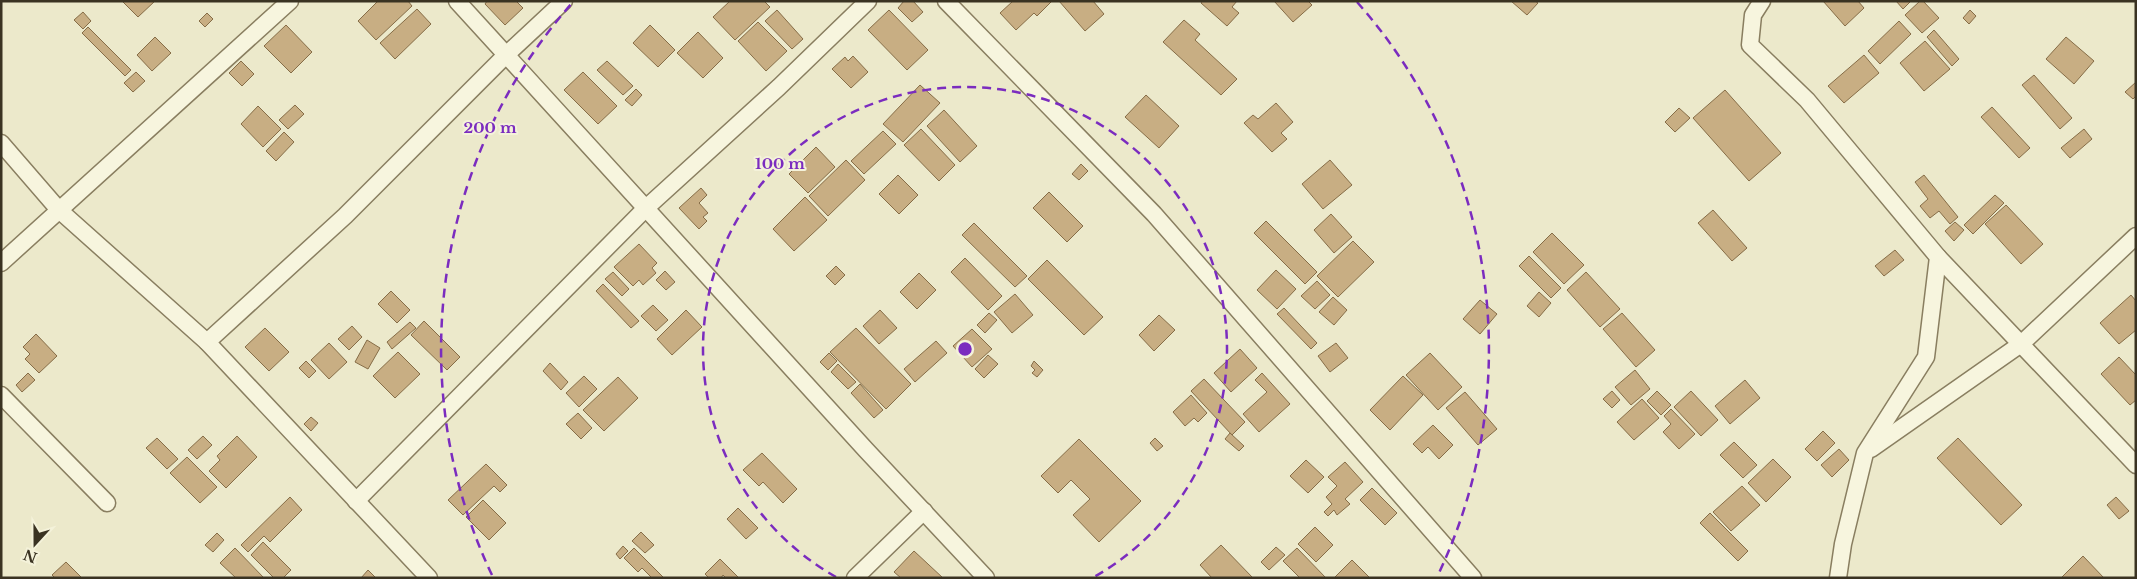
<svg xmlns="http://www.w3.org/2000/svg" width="2137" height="579" viewBox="0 0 2137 579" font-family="'Libre Baskerville',serif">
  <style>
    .building { fill: #c8ae83; stroke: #866d47 }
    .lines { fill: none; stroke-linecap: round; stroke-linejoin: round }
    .street-casing { stroke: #897e60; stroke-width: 19 }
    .street { stroke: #f7f5de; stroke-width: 16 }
    .ring { fill: none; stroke: #7b2cbf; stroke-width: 2.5; stroke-dasharray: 9 6 }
    .centre { fill: #7b2cbf; stroke: #f4f2da; stroke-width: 2.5 }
    .ring-label { font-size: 15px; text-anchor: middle; font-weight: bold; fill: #7b2cbf; stroke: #f4f2da; stroke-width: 4; stroke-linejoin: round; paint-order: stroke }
  </style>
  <rect width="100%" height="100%" fill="#ece9cb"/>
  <!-- building -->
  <g class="building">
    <path d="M122,1h33l-17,16z"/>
    <path d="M378,1h30l4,5 -36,34 -18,-19z"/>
    <path d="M487,1h29l7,7 -18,17 -20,-21z"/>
    <path d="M730,1h34l6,6 -35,33 -22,-23z"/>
    <path d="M904,1h9l10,11 -11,10 -14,-14z"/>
    <path d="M1013,1h39l-15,15 -3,-3 -18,17 -16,-17z"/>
    <path d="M1059,1h34l11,13 -19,17z"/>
    <path d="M1202,1h35l-5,6 7,6 -12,13 -26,-23z"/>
    <path d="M1274,1h34l4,4 -19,17z"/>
    <path d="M1511,1h24l3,2 -11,12z"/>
    <path d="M1823,1h35l6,7 -19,18z"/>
    <path d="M1896,1h15l-8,8z"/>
    <path d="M1920,1h3l16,17 -17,15 -17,-18z"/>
    <path d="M417,9l14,15 -36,35 -15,-16z"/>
    <path d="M777,10l26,29 -11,10 -27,-28z"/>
    <path d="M889,10l39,40 -21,20 -39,-40z"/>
    <path d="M1970,10l6,6 -7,8 -6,-6z"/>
    <path d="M83,12l8,9 -8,8 -9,-9z"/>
    <path d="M207,13l6,6 -8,8 -6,-6z"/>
    <path d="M1184,20l16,14 -5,6 42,39 -16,16 -58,-53z"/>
    <path d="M1899,21l12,13 -31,30 -12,-13z"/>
    <path d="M758,22l29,29 -21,20 -28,-30z"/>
    <path d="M286,25l26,27 -21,21 -27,-27z"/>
    <path d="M650,25l25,25 -17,17 -25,-24z"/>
    <path d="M88,27l43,43 -6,6 -43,-43z"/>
    <path d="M1934,30l25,29 -7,7 -25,-29z"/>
    <path d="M698,32l25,26 -20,20 -26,-25z"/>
    <path d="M155,37l16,16 -19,18 -15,-16z"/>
    <path d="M2066,37l28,24 -20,23 -28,-25z"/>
    <path d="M1925,41l25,28 -26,22 -24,-28z"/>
    <path d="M1864,55l15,18 -35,30 -16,-17z"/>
    <path d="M853,56l15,16 -17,16 -19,-19 13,-12 3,4z"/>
    <path d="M241,61l13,13 -12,12 -13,-13z"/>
    <path d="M607,61l26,25 -10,9 -26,-25z"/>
    <path d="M136,72l9,9 -12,11 -9,-9z"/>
    <path d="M583,72l34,34 -19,18 -34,-34z"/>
    <path d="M2034,75l38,43 -12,11 -38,-44z"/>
    <path d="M2136,82v14l-3,3 -8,-7z"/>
    <path d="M920,85l20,18 -37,39 -20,-18z"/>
    <path d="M636,89l6,6 -10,11 -7,-6z"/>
    <path d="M1725,90l56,63 -32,28 -56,-63z"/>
    <path d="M1146,95l33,31 -20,22 -34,-31z"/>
    <path d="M1276,103l17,19 -12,11 6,6 -15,13 -28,-29 9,-8 5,4z"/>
    <path d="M295,105l9,9 -16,15 -9,-9z"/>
    <path d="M258,106l23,23 -18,18 -22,-23z"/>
    <path d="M1992,107l38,41 -11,10 -38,-41z"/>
    <path d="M1679,108l11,10 -15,14 -10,-10z"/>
    <path d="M944,110l33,36 -17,16 -33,-36z"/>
    <path d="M921,129l34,36 -16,16 -35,-36z"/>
    <path d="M2084,129l8,10 -22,19 -9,-10z"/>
    <path d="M883,131l13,13 -32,30 -13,-13z"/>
    <path d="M284,132l10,10 -18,19 -10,-10z"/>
    <path d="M816,147l19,20 -27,26 -19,-19z"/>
    <path d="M846,160l19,20 -37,36 -19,-20z"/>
    <path d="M1330,160l22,25 -29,24 -21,-25z"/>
    <path d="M1081,164l7,7 -9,9 -7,-6z"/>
    <path d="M898,175l20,20 -19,19 -20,-20z"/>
    <path d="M1924,175l34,42 -8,7 -11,-13 -9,7 -10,-12 8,-7 -13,-17z"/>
    <path d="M701,188l6,7 -8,8 9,10 -5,4 4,4 -8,8 -20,-21z"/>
    <path d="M1049,192l34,34 -16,16 -34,-34z"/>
    <path d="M1995,195l9,8 -31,31 -9,-9z"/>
    <path d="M805,197l22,23 -33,31 -21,-22z"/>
    <path d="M2006,205l37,39 -22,20 -36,-40z"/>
    <path d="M1713,210l34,38 -15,13 -34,-38z"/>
    <path d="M1331,214l21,23 -18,16 -20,-23z"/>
    <path d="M1266,221l51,51 -12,12 -51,-51z"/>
    <path d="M1955,222l9,8 -10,11 -9,-10z"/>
    <path d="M974,223l53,53 -12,11 -53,-52z"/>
    <path d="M1552,233l32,32 -20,19 -31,-32z"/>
    <path d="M1353,241l21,21 -36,35 -21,-21z"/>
    <path d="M639,244l18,19 -5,5 4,5 -13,12 -4,-5 -6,6 -19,-19z"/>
    <path d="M1895,250l9,10 -20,16 -9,-10z"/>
    <path d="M1529,256l32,32 -10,10 -32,-32z"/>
    <path d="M965,258l37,38 -14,14 -37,-38z"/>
    <path d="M1047,260l56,57 -19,18 -56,-56z"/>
    <path d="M836,266l9,9 -10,10 -9,-9z"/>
    <path d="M1276,270l20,19 -19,20 -20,-19z"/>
    <path d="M665,271l10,11 -9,8 -10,-10z"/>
    <path d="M613,272l16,17 -7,7 -17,-17z"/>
    <path d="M1586,272l34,37 -20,18 -33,-37z"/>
    <path d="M919,273l17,17 -19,19 -17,-17z"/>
    <path d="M1317,281l13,14 -15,14 -14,-13z"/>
    <path d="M603,284l36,37 -8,7 -35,-37z"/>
    <path d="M391,291l19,19 -13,13 -19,-19z"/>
    <path d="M1539,292l12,11 -12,14 -12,-11z"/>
    <path d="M1015,294l18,21 -21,18 -18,-21z"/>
    <path d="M2131,295l5,6v29l-17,14 -19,-21z"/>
    <path d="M1333,297l14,13 -13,15 -15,-13z"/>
    <path d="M1480,300l17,14 -17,20 -17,-15z"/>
    <path d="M653,305l15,15 -12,11 -15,-15z"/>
    <path d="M1284,308l33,35 -6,6 -34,-35z"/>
    <path d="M686,310l16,17 -30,28 -15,-16z"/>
    <path d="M880,310l17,18 -18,16 -16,-18z"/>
    <path d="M989,313l8,7 -12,13 -8,-8z"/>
    <path d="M1622,313l33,37 -19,17 -33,-38z"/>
    <path d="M1159,315l16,15 -21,21 -15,-16z"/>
    <path d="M424,321l36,36 -13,13 -36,-35z"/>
    <path d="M410,322l6,6 -24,21 -5,-7z"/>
    <path d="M352,326l10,11 -13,13 -11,-11z"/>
    <path d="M265,328l24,24 -20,19 -24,-24z"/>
    <path d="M856,328l55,56 -25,25 -56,-57z"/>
    <path d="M972,329l20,20 -20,18 -19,-21z"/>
    <path d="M36,334l21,22 -18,17 -14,-14 5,-5 -7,-7z"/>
    <path d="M367,340l13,8 -12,21 -13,-7z"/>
    <path d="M936,341l11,12 -32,29 -11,-13z"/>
    <path d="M329,343l18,19 -18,17 -18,-19z"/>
    <path d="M1336,343l12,15 -18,14 -12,-16z"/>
    <path d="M1240,349l17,19 -26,24 -17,-19z"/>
    <path d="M398,352l22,22 -25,24 -22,-22z"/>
    <path d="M829,353l8,8 -9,9 -8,-8z"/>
    <path d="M1430,353l32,34 -24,23 -32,-35z"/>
    <path d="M988,355l10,9 -14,14 -9,-9z"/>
    <path d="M2119,357l17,18v25l-6,5 -29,-31z"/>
    <path d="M306,361l10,10 -7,7 -10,-10z"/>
    <path d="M1034,361l9,9 -6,7 -5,-4 3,-3 -4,-4z"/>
    <path d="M550,363l18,19 -7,8 -18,-19z"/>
    <path d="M838,364l18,18 -8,7 -17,-17z"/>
    <path d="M1635,370l15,19 -19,16 -16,-18z"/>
    <path d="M28,373l7,7 -13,12 -6,-7z"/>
    <path d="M1262,373l28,31 -31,28 -16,-18 24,-22 -12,-12z"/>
    <path d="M584,376l13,13 -18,18 -13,-14z"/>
    <path d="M1403,376l20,19 -33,35 -20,-20z"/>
    <path d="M618,377l20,21 -34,33 -21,-21z"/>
    <path d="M1204,379l41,43 -13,13 -41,-44z"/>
    <path d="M1745,380l15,18 -30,26 -15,-18z"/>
    <path d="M860,384l23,26 -9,8 -23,-25z"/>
    <path d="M1612,391l8,9 -8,8 -9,-9z"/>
    <path d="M1657,391l14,14 -10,10 -14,-14z"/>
    <path d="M1691,391l27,29 -17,16 -27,-29z"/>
    <path d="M1465,392l32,37 -19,16 -32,-37z"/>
    <path d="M1191,395l16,18 -9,9 -4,-4 -9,8 -12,-14z"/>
    <path d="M1642,399l17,19 -25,22 -17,-18z"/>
    <path d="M1671,409l24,25 -16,15 -16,-17 8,-8 -7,-8z"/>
    <path d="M578,413l14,15 -11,11 -15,-15z"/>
    <path d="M311,417l7,6 -7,8 -7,-7z"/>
    <path d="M1433,425l20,20 -14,14 -11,-12 -6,6 -9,-9z"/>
    <path d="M1823,431l12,12 -18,18 -12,-12z"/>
    <path d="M1230,433l14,13 -5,5 -14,-12z"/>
    <path d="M203,436l9,9 -15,14 -9,-9z"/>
    <path d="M237,436l20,21 -31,31 -17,-17 11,-11 -3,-4z"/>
    <path d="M157,438l21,21 -11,10 -21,-21z"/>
    <path d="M1155,438l8,8 -6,5 -7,-8z"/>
    <path d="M1958,438l64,67 -21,20 -64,-67z"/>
    <path d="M1079,439l62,62 -42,41 -26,-27 17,-16 -19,-19 -13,13 -17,-17z"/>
    <path d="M1734,442l23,23 -14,13 -23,-23z"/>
    <path d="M1839,449l10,11 -17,17 -11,-12z"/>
    <path d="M762,453l35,36 -14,14 -20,-21 -4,4 -16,-16z"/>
    <path d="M187,457l30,30 -17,16 -30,-30z"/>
    <path d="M1773,459l18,18 -25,25 -18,-19z"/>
    <path d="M1306,460l18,17 -16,16 -18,-17z"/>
    <path d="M1345,462l18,20 -18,17 5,5 -13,11 -3,-5 -6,6 -4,-4 8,-8 -6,-7 11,-11 -9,-9z"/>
    <path d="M486,464l21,21 -7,7 -6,-6 -31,29 -15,-15z"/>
    <path d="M1742,486l18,19 -29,26 -18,-19z"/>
    <path d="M1372,488l25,25 -12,12 -25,-25z"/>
    <path d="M290,497l12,13 -32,32 -6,-6 -16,16 -7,-7z"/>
    <path d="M2116,497l13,14 -10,8 -12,-14z"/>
    <path d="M483,500l23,23 -17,17 -23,-23z"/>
    <path d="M738,508l20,20 -12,11 -19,-20z"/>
    <path d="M1710,513l38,38 -10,10 -38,-38z"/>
    <path d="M1315,527l18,18 -17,17 -18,-18z"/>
    <path d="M641,532l13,13 -9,8 -13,-12z"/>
    <path d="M217,533l7,7 -11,12 -8,-7z"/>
    <path d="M263,542l28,28 -8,8h-9l-23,-23z"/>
    <path d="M1221,545l32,33h-41l-12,-13z"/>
    <path d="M623,546l5,5 -8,8 -4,-5z"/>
    <path d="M1276,547l9,8 -16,15 -8,-8z"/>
    <path d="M235,548l29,30h-28l-16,-15z"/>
    <path d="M634,548l30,30h-12l-10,-10 -4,4 -14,-14z"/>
    <path d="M1297,548l29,30h-26l-17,-17z"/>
    <path d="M914,551l29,27h-42l-7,-6z"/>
    <path d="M2083,556l21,22h-43z"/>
    <path d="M720,559l19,19h-13l-3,-3 -2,3h-12l-4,-4z"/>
    <path d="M1352,560l18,18h-36z"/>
    <path d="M66,562l16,16h-27l-3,-3z"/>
    <path d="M368,570l8,8h-15z"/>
  </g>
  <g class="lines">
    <!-- street casing -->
    <g class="street-casing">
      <g id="street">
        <path d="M457,1l409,449 120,128"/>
        <path d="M946,1l208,213 319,364"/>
        <path d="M1762,1l-9,14 -3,30 57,55 131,157 -12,100 -61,96 -22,91 -5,34"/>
        <path d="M1,143l58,67 148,132 222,236"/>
        <path d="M1938,257l198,208"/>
        <path d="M1,263l289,-262"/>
        <path d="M207,342l138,-126 161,-161 58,-54"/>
        <path d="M1,395l106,108"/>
        <path d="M1871,449l150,-105 115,-108"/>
        <path d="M356,501l290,-293 133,-121 89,-86"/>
        <path d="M855,578l69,-67"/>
      </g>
    </g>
    <!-- street -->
    <use href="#street" class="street"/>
  </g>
  <!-- distance rings -->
  <g class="ring">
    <path d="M836 577A262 262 0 1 1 1094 577"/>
    <path d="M492 575A524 524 0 0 1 573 2M1357 2A524 524 0 0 1 1438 575"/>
  </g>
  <circle cx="965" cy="349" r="8" class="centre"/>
  <g class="ring-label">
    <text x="490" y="133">200 m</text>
    <text x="780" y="169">100 m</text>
  </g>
  <!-- border -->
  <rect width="2137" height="579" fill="none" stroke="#3a3322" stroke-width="5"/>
  <!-- north arrow -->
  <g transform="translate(35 544) rotate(201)" stroke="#f4f2da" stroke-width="4" paint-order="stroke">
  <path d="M0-4L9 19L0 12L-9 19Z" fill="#3a3322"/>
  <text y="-8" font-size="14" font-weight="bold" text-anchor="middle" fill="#3a3322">N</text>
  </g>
</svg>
